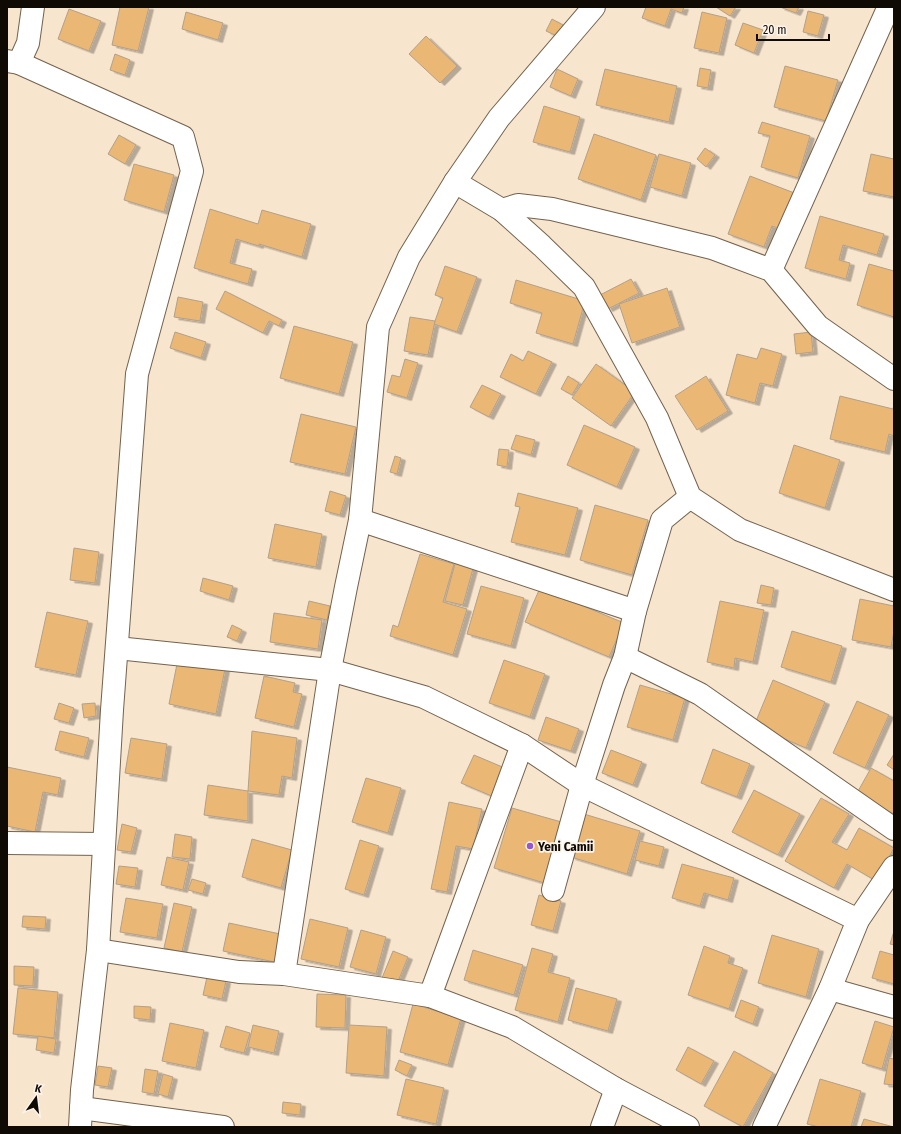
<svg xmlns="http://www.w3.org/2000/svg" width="901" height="1134" viewBox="0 0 901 1134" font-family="'Fira Sans Condensed',sans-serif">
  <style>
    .building { fill: #eab774; stroke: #b2a08a; filter: url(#shadow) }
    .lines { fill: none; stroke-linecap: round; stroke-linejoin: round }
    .minor-casing { stroke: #73624e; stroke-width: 24 }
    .minor { stroke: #fff; stroke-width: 22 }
    .poi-dot { fill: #9358cf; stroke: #fcf4eb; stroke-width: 1.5 }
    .labels { text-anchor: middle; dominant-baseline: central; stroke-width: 3.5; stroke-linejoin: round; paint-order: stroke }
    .poi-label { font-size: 13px; font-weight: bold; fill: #100a04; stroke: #fcf4eb; text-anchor: start }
  </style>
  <defs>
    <filter id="shadow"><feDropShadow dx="4.5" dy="2.5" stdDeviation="0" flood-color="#0004"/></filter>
  </defs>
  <rect width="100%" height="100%" fill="#f8e5ce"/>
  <!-- building -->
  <g class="building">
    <path d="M120,7h29l-11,44 -26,-6z"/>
    <path d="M646,7h38l-2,6 -11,-4 -6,17 -23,-8z"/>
    <path d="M716,7h20l-6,9z"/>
    <path d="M780,7h19l-3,6z"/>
    <path d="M69,9l32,12 -12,30 -31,-12z"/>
    <path d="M808,11l16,4 -6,21 -15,-4z"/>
    <path d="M186,12l37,11 -5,17 -36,-11z"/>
    <path d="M702,12l25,6 -8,35 -25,-5z"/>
    <path d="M552,19l11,6 -6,11 -11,-5z"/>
    <path d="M743,23l20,7 -9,23 -19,-8z"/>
    <path d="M426,36l31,30 -17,17 -31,-29z"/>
    <path d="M115,54l15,6 -5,15 -15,-5z"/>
    <path d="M785,66l53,14 -12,41 -52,-14z"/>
    <path d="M700,68l11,2 -3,18 -11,-2z"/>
    <path d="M557,69l21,10 -7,17 -21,-9z"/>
    <path d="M605,69l72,17 -8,36 -73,-17z"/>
    <path d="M544,106l36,11 -10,35 -37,-10z"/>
    <path d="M762,122l48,14 -12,42 -37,-11 9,-31 -12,-3z"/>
    <path d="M594,134l62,21 -15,45 -63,-21z"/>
    <path d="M119,135l17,10 -11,19 -17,-10z"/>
    <path d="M705,148l10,7 -9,12 -9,-8z"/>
    <path d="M659,154l32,9 -9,33 -32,-9z"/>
    <path d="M871,154l23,5v38l-31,-6z"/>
    <path d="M134,164l40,11 -10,37 -40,-12z"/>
    <path d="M750,176l47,18 -14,36 -11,-4 -8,21 -36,-13z"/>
    <path d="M210,209l48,15 4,-14 49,14 -9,33 -43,-13v2l-23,-7 -6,24 22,6 -4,15 -54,-16z"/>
    <path d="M820,216l64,18 -7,21 -34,-10 -4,15 11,3 -4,16 -41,-11z"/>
    <path d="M869,264l25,7v46l-37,-12z"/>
    <path d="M445,266l32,11 -20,55 -23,-8 9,-26 -8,-3z"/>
    <path d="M631,279l8,14 -31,16 -8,-14z"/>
    <path d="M516,280l69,21 -12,43 -37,-11 6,-20 -32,-10z"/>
    <path d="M667,288l13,39 -48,16 -13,-39z"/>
    <path d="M225,291l57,29 -3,6 -10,-5 -6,12 -47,-24z"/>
    <path d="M178,297l25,5 -3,19 -26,-4z"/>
    <path d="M410,317l25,4 -7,34 -24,-4z"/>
    <path d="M294,326l59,16 -14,52 -59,-16z"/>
    <path d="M175,332l31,10 -5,16 -31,-10z"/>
    <path d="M811,332l2,20 -17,2 -2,-20z"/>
    <path d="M761,348l21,6 -9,32 -13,-3 -5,20 -29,-8 11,-41 20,5z"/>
    <path d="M528,351l24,11 -16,32 -36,-17 11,-23 12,7z"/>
    <path d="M405,359l13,4 -11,35 -20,-6 5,-17 8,2z"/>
    <path d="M596,364l39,28 -24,34 -39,-28z"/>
    <path d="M568,376l11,7 -7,12 -11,-6z"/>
    <path d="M706,376l22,35 -31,19 -22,-34z"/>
    <path d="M482,385l19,9 -12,23 -19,-10z"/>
    <path d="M840,396l53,13 1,-5v32l-5,-2 -4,18 -55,-13z"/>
    <path d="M301,414l55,13 -11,47 -55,-12z"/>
    <path d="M584,425l51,22 -18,40 -50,-22z"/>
    <path d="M516,435l19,5 -4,15 -20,-6z"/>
    <path d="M794,445l46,15 -15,48 -46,-15z"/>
    <path d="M499,449l10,1 -2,17 -10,-2z"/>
    <path d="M395,456l6,2 -4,16 -7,-2z"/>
    <path d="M330,491l16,5 -6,19 -15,-4z"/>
    <path d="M518,493l60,15 -13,47 -54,-13 9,-35 -5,-1z"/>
    <path d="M595,505l53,15 -16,55 -52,-15z"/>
    <path d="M275,524l47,10 -6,33 -48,-9z"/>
    <path d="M74,548l25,4 -4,31 -25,-3z"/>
    <path d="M420,554l34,10 -11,38 24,7 -14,46 -63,-19 3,-11 5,2z"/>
    <path d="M456,560l18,5 -11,40 -18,-4z"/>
    <path d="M203,578l30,8 -4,14 -29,-9z"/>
    <path d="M761,585l13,3 -3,17 -14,-2z"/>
    <path d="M481,586l43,12 -13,48 -44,-12z"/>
    <path d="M540,588l84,35 -15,34 -84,-35z"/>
    <path d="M860,599l34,7v25l-3,16 -39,-7z"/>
    <path d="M309,601l21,5 -3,14 -21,-5z"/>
    <path d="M720,601l44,9 -11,52 -18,-4 -1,10 -27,-6z"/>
    <path d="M47,612l41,9 -12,54 -41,-8z"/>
    <path d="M274,613l48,7 -4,29 -48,-7z"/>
    <path d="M232,625l10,5 -5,11 -10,-4z"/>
    <path d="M792,631l50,15 -11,36 -50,-15z"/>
    <path d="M178,659l47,10 -9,45 -47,-10z"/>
    <path d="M504,660l41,14 -15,43 -41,-14z"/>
    <path d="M264,676l31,7 -2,9 9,2 -8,33 -39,-9z"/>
    <path d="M773,680l52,22 -19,46 -52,-22z"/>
    <path d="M640,685l45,13 -12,42 -46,-13z"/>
    <path d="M857,701l32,14 -24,53 -32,-15z"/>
    <path d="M59,703l15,5 -5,15 -15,-4z"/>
    <path d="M95,703l1,13 -12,2 -2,-14z"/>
    <path d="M546,717l33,12 -8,22 -33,-11z"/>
    <path d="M60,731l29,7 -5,19 -29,-7z"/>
    <path d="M252,731l45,7 -5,40 -10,-2 -3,19 -31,-4z"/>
    <path d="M131,738l36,6 -5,35 -37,-6z"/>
    <path d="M713,749l37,15 -13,33 -36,-14z"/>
    <path d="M611,750l31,12 -9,23 -31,-12z"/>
    <path d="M894,754v16l-7,-5z"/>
    <path d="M474,755l33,14 -13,28 -33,-14z"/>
    <path d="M7,767l54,11 -3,17 -15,-3 -8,40 -28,-6z"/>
    <path d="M871,768l23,13v33l-37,-21z"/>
    <path d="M366,778l35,10 -13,45 -36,-11z"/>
    <path d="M208,785l40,6v30l-44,-6z"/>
    <path d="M754,790l46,24 -22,41 -46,-23z"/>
    <path d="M821,798l28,16 -17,28 15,8 12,-22 35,20 -18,33 -29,-17 -13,24 -49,-27z"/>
    <path d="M449,802l33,7 -9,40 -17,-3 -9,46 -16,-3z"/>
    <path d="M512,808l53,15 -17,61 -54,-16z"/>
    <path d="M584,814l56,17 -13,43 -56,-17z"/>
    <path d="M122,824l15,4 -6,24 -14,-2z"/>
    <path d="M175,834l17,3 -2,22 -18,-2z"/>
    <path d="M252,839l40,11 -11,38 -39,-11z"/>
    <path d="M360,840l19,6 -15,49 -19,-6z"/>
    <path d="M640,841l24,6 -5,19 -24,-6z"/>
    <path d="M167,857l22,5 -6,28 -22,-5z"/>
    <path d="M682,864l52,14 -6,22 -24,-7 -4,13 -28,-8z"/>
    <path d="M119,866l19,2 -3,19 -19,-3z"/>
    <path d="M192,879l14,4 -3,11 -15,-4z"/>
    <path d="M539,895l22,6 -8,30 -22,-6z"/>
    <path d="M126,898l37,6 -6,34 -37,-6z"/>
    <path d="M174,903l18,4 -10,45 -18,-4z"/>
    <path d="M23,916l23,1 -1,12 -23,-2z"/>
    <path d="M310,919l38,9 -9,39 -38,-8z"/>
    <path d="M229,923l56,12 -6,28 -56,-12z"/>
    <path d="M361,930l25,7 -10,37 -26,-7z"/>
    <path d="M894,931v14l-4,-1z"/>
    <path d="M772,935l47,14 -13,48 -48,-14z"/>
    <path d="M704,946l26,10 -2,7 15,5 -14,41 -41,-14z"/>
    <path d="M532,948l21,6 -5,18 22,6 -12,44 -43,-12z"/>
    <path d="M473,950l50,15 -9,30 -50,-15z"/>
    <path d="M393,951l15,6 -11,27 -15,-6z"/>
    <path d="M880,951l14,4v29l-22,-6z"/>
    <path d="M14,966l20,1 -1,19 -19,-1z"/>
    <path d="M207,977l19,4 -4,18 -19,-4z"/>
    <path d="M18,988l40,4 -4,46 -41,-4z"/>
    <path d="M576,988l41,11 -9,32 -40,-11z"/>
    <path d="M317,994l29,1 -1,33 -29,-1z"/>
    <path d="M741,1000l18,7 -6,17 -18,-7z"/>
    <path d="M413,1004l48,14 -13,47 -48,-13z"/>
    <path d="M134,1006l17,1 -1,13 -16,-2z"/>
    <path d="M875,1021l19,6 -12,42 -20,-6z"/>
    <path d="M170,1023l34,7 -8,38 -34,-7z"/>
    <path d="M253,1025l26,6 -5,22 -26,-6z"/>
    <path d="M349,1025l38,2 -3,49 -38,-3z"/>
    <path d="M226,1026l24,7 -6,20 -24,-6z"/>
    <path d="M38,1036l18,3 -2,14 -18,-3z"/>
    <path d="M688,1047l26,14 -13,23 -25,-14z"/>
    <path d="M734,1051l39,22 -30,54 -39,-21z"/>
    <path d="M889,1058l5,1v26l-10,-1z"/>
    <path d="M399,1060l13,5 -5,11 -12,-6z"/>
    <path d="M98,1066l14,2 -4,19 -13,-2z"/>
    <path d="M145,1069l13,2 -4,23 -12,-2z"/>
    <path d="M163,1074l10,3 -5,20 -10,-3z"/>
    <path d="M406,1079l38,9 -8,36 -39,-9z"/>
    <path d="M820,1079l41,12 -10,36h-32l-12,-3z"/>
    <path d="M283,1102l18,2 -1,11 -18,-2z"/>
    <path d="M864,1119l30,8h-33z"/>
  </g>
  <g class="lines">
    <!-- minor casing -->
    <g class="minor-casing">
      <g id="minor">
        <path d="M7,61l12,2 164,74 9,34 -55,203 -25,336 -14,240 -16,140 -2,37"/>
        <path d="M19,63l9,-20 5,-36"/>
        <path d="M455,182l47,28 40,36 42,41 73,131 33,79 50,33 154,60"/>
        <path d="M502,210l16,-5 34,4 160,39 59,22 47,56 76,53"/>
        <path d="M771,270l115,-257"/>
        <path d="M360,520l275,91"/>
        <path d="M117,648l213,22 94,27 98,48 60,40 276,135"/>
        <path d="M625,657l75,37 194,135"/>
        <path d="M7,843l97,1"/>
        <path d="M553,890l29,-105 32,-100 11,-28 10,-46 27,-91 28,-23"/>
        <path d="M98,950l141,22 45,2 146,22 82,31 104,62 72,38"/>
        <path d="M284,974l46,-304 16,-83 14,-67 18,-193 31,-70 46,-75 44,-64 95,-111"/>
        <path d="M830,989l64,18"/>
        <path d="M430,996l92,-251"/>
        <path d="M81,1108l142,19"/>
        <path d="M602,1127l14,-38"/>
        <path d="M764,1127l66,-138 28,-69 36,-53"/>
      </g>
    </g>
    <!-- minor -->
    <use href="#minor" class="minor"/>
  </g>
  <!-- markers -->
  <circle class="poi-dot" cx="530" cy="846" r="4"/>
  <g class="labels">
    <!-- poi labels -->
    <g class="poi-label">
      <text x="538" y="846">Yeni Camii</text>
    </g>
  </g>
  <!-- border -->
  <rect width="901" height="1134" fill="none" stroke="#100a04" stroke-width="16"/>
  <!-- north arrow -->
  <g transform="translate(36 1098) rotate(14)" stroke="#fcf4eb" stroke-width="3" paint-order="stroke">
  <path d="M0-3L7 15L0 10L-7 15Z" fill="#100a04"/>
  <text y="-6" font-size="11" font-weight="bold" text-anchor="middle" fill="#100a04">K</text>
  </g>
  <!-- scale -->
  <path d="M757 34v6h72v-6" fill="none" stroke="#100a04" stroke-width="2"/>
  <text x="763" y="34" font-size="12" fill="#100a04" stroke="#fcf4eb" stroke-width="3" paint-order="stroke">20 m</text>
</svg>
